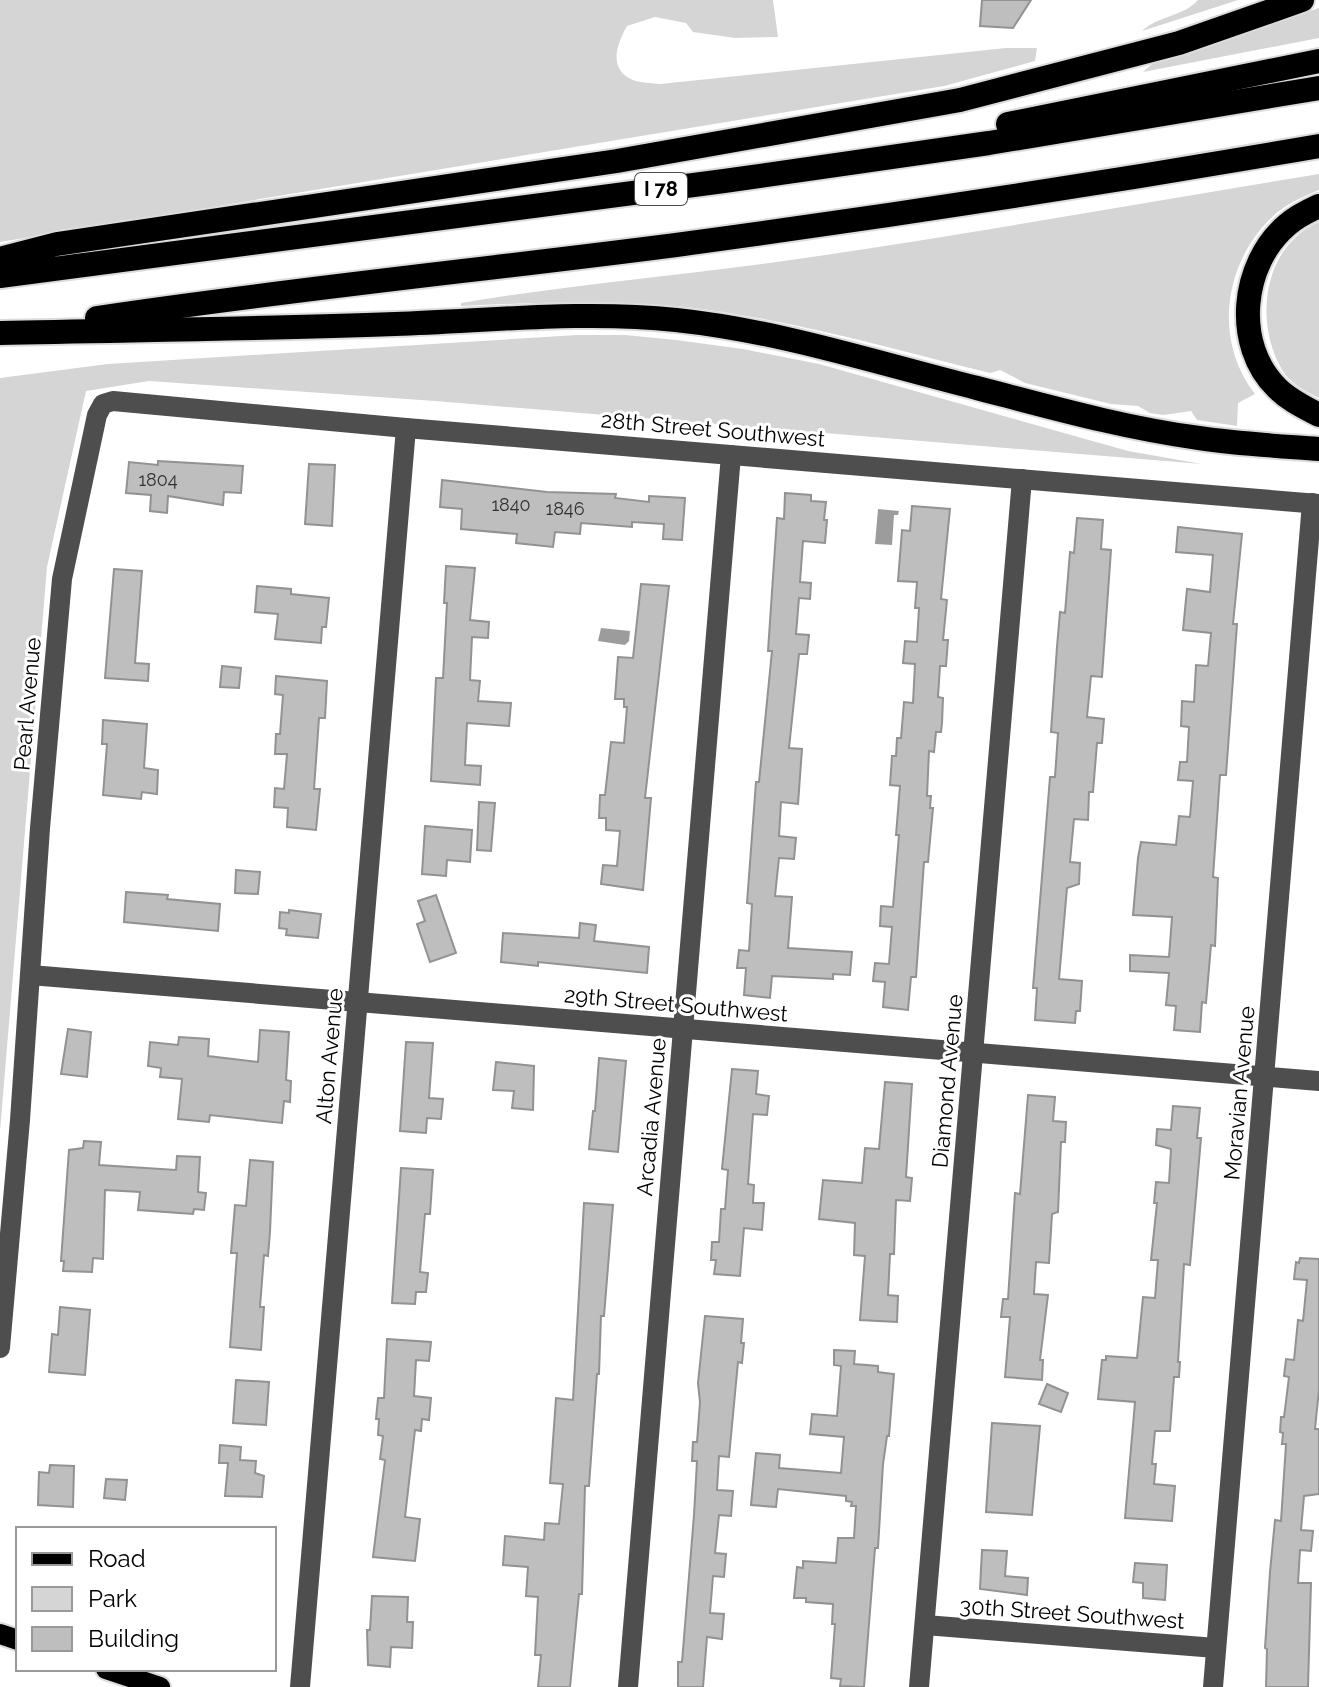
<svg xmlns="http://www.w3.org/2000/svg" width="1319" height="1687" viewBox="0 0 1319 1687" font-family="Raleway,sans-serif">
  <style>
    .green { fill: #d5d5d5 }
    .water { fill: #9c9c9c }
    .building { fill: #bebebe; stroke: #929292; stroke-width: 2 }
    .lines { fill: none; stroke-linecap: round; stroke-linejoin: round }
    .major-casing { stroke: #dbdbdb; stroke-width: 24 }
    .highway-casing { stroke: #dbdbdb; stroke-width: 28 }
    .minor { stroke: #4e4e4e; stroke-width: 20 }
    .major { stroke: #000; stroke-width: 20 }
    .highway { stroke: #000; stroke-width: 24 }
    .labels { text-anchor: middle; dominant-baseline: central; stroke-width: 6; stroke-linejoin: round; paint-order: stroke }
    .number-label { font-size: 18px; fill: #303030 }
    .shield { fill: #fff; stroke: #4c4c4c; stroke-width: 2 }
    .shield-label { font-size: 20px; font-weight: bold; fill: #000 }
    .street-label { font-size: 22px; fill: #000; stroke: #fff }
  </style>
  <rect width="100%" height="100%" fill="#fff"/>
  <!-- green -->
  <g class="green">
    <path d="M0,0h773l5,37 -43,1 -42,-6 -7,-9 -31,-6 -28,9c-9,16 -19,40 2,52 8,5 22,5 31,6l346,-36h31l-2,13 -91,25 -944,156z"/>
    <path d="M1198,0h40l-96,31c17,-16 41,-14 56,-31z"/>
    <path d="M1319,8v30l-176,34 10,-9z"/>
    <path d="M1319,174v16c-17,7 -35,15 -48,28 -47,46 -58,122 -16,176l-17,9 -1,23 -40,-6 -6,-9 -28,4 -13,-2 -12,-7 -27,-2 -86,-21 -25,-13 -10,3c-88,-22 -177,-47 -267,-61 -87,-14 -175,-10 -262,-6v-3c112,-19 225,-28 337,-44 174,-25 347,-57 521,-85z"/>
    <path d="M1319,222v176c-13,-6 -27,-14 -35,-25 -31,-48 -22,-127 35,-151z"/>
    <path d="M577,335h48l51,5 67,9 76,15 309,87 74,13 -767,-63 -286,-20 -63,10 -39,176 -47,564v-753l108,-14z"/>
  </g>
  <!-- water -->
  <g class="water">
    <path d="M878,509l21,2 -1,4h-4l-2,30 -17,-1z"/>
    <path d="M601,628l29,3 -1,10 -4,4 -27,-4z"/>
  </g>
  <!-- building -->
  <g class="building">
    <path d="M982,0h49l-18,28 -33,-2z"/>
    <path d="M158,461l85,5 -2,27 -17,-1 -1,13 -55,-9 -1,17 -17,-2 1,-16 -25,-2 3,-31 29,3z"/>
    <path d="M309,464l26,1 -3,61 -27,-2z"/>
    <path d="M442,480l105,12 69,2 -1,4 34,4v-6l36,2 -3,42 -19,-1 1,-15 -32,-2v5l-51,-4 -1,11 -25,-2 -2,15 -37,-4 1,-9 -56,-5 1,-20 -22,-2z"/>
    <path d="M785,493l26,2v6l15,1 -2,18h3l-2,23 -22,-2 -3,41 11,1 -1,16 -11,-1 -3,36 13,1 -2,19h-8l-10,94 13,1 -4,55 -17,-2 -2,34 17,2 -2,21 -15,-1 -4,38 17,1 -4,51 64,4 -2,23 -17,-1v5l-61,-3 -2,22 -26,-3 2,-27h-9l2,-18 10,1 3,-47 -5,-1 9,-121h3l13,-131h-4l9,-133 7,1z"/>
    <path d="M912,506l38,3 -9,90 6,1 -4,40h5l-2,26h-6l-2,31 5,1 -1,25 -1,9h-5l-2,20 -5,-1 -2,45h4l-1,12h3l-5,54h-4l-8,115h-5l-3,33 -25,-3 2,-25 -12,-1 2,-18 14,1 3,-37 -12,-1 1,-20 12,1 6,-72h-3l4,-49 -10,-1 2,-29h4l1,-18h4l3,-36 9,1 2,-39 -12,-1 2,-22 12,1 2,-34h-4l2,-26 -19,-1 4,-51 8,1z"/>
    <path d="M1077,518l26,2 -2,29 10,1 -9,127 -11,-1 -4,41 17,2 -2,24h-5l-4,49h-4l-1,28 -14,-1 -4,43 10,1 -1,21 -12,4 -8,91 23,2 -2,30h-4l-1,12 -40,-3 2,-32h-4l17,-211h5l3,-44 -7,-1 6,-85 3,-35 5,1 5,-61 4,1z"/>
    <path d="M1178,527l64,7 -9,90h4l-11,151h-6l-3,44 -4,58 5,1 -3,68 -4,-1 -5,58 -4,-1 -2,30 -26,-2 2,-24 -10,-1 3,-32 -39,-2v-16l39,2 3,-40 -39,-2 5,-57 3,-16 35,3 3,-29 11,1 3,-36 -15,-1 2,-18h7l2,-35 -8,-1 1,-25 12,1 2,-37 12,1 3,-33 -28,-3 4,-41 23,3 3,-37 -37,-3z"/>
    <path d="M446,566l29,2 -5,52 19,2 -1,16 -16,-1 -2,43 10,1 -2,20 33,2 -2,23 -42,-3 -2,42 16,1 -1,19 -49,-4 5,-103h7l4,-75h-3z"/>
    <path d="M114,569l28,2 -7,92 14,1 -1,17 -43,-3z"/>
    <path d="M641,584l28,2 -24,212h6l-8,92 -42,-6 2,-19 14,1 3,-35 -14,-1v-12h-7l1,-23h5l6,-53 13,1 3,-36h-3v-8h-9l3,-42 15,1z"/>
    <path d="M257,586l34,3v5l38,4 -3,29h-4l-1,16 -46,-4 3,-25 -23,-2z"/>
    <path d="M222,666l19,2 -2,20 -19,-1z"/>
    <path d="M276,676l51,5 -2,37h-6l-5,71h6l-4,41 -29,-3 1,-19 -14,-1 1,-19 9,1 3,-35h-12l1,-20h4l3,-39 -8,-1z"/>
    <path d="M103,720l44,4 -3,44 14,2 -1,24 -15,-2 -1,7 -38,-4 4,-51h-5z"/>
    <path d="M479,802l16,1 -4,48 -14,-1z"/>
    <path d="M425,826l47,4 -2,32 -23,-2 -1,16 -24,-2z"/>
    <path d="M236,870l24,2 -2,22 -23,-1z"/>
    <path d="M126,892l42,3 -1,4 53,5 -2,27 -94,-9z"/>
    <path d="M436,895l20,58 -26,9 -13,-38 8,-3 -7,-20z"/>
    <path d="M289,910l32,4 -3,24 -32,-3 1,-6 -8,-1 1,-16 9,1z"/>
    <path d="M580,923l16,2 -2,16 55,6 -2,26 -109,-11v4l-37,-4 2,-29 76,5z"/>
    <path d="M68,1029l23,3 -4,45 -26,-3z"/>
    <path d="M260,1030l29,2 -3,48 5,1 -1,21 -6,-1 -2,22 -72,-8 -1,7 -31,-3 4,-40 -22,-2 1,-9 -13,-2 2,-24 28,3 1,-8 30,2 -1,17 50,6z"/>
    <path d="M406,1042l27,1 -4,55 14,1 -2,20 -14,-1 -1,15 -26,-2z"/>
    <path d="M599,1058l27,3 -8,91 -29,-3 4,-38h2z"/>
    <path d="M496,1062l38,4 -1,44 -21,-2 2,-17 -21,-1z"/>
    <path d="M732,1069l26,2 -2,23 13,2 -2,19 -14,-1 -5,70 6,1 -1,18h11l-2,27 -18,-2 -4,48 -26,-2 2,-14h-5l1,-18h7l2,-33h4l3,-39 -6,-1z"/>
    <path d="M885,1082l27,2 -6,93 6,1 -2,23 -14,-1 -2,54h-4l-2,41 10,1 -1,26 -37,-2 5,-64 -11,-1 1,-32 -36,-4 4,-39 39,3 3,-35 14,1z"/>
    <path d="M1028,1095l27,2 -2,24 13,1 -1,20h-4l-3,70 -6,2 -3,49 -13,-1 -2,32 14,1 -8,65h3l-1,20 -37,-3 5,-60h-9l2,-18h5l7,-106 5,1z"/>
    <path d="M1173,1106l27,2 -3,30h4l-11,127 -6,-1 -6,98h2l-1,15h-5l-4,54h-15l-3,33h4l-2,20 21,2 -3,35 -47,-3 10,-116 -37,-3 4,-39h4v-4l31,2 6,-61 12,1 3,-38h-7l6,-57h-3l2,-21 13,1 2,-34 -15,-4 1,-16 14,1z"/>
    <path d="M84,1141l17,1 -2,23 77,5 1,-14 23,1 -2,35 8,1 -2,17 -10,-1 -1,5 -55,-4 2,-18 -35,-2 -2,69 -10,-1 -1,14 -29,-1 1,-10h-3l8,-111 14,-2z"/>
    <path d="M250,1160l23,2 -3,70 -2,24 -4,-1 -4,52h4l-3,43 -31,-3 7,-94h-6l4,-48 11,1z"/>
    <path d="M401,1168l32,2 -3,44h-5l-5,58 8,1 -2,19h-10l-1,12 -23,-1z"/>
    <path d="M584,1203l29,2 -9,111h-3l-2,58h-2l-8,112h-4l-3,108h-3l-9,93h-32l3,-32h-6l3,-58 -12,-1 2,-29 -25,-2 2,-29 39,4 1,-17 14,1 4,-40 -13,-1 6,-85 17,2z"/>
    <path d="M1300,1258l19,1v130l-4,40h4v65l-15,2 -3,34 12,1 -2,20 -11,-1 -2,33h13l-3,104h-42l1,-38 -2,-1 5,-76 5,-52 6,1 5,-77h-4l1,-11 -3,-1 1,-15h3l5,-40 -5,-1 2,-17 8,1 4,-40 5,1 4,-41 -13,-1 2,-17 3,1z"/>
    <path d="M60,1307l30,3 -5,65 -36,-3 3,-38 6,1z"/>
    <path d="M705,1316l38,3 -2,24h3l-2,20 -4,-1 -9,95 -10,-1 -2,34 16,1 -2,25 -12,-1 -4,38 11,1 -2,23 -11,-1 -3,37 14,1 -2,25 -15,-2 -4,50h-25v-25h4l12,-147 3,-54h-5l1,-19h4l3,-40 -2,-19z"/>
    <path d="M387,1339l44,3 -2,19 -13,-1 -2,36 17,2 -2,22 -7,-1 -1,12 -6,-1 -10,87 15,2 -5,42 -42,-4 12,-97 -5,-1 3,-23 -5,-1 1,-16h-3l2,-21h6z"/>
    <path d="M834,1350l21,1 -1,13 24,2v6l16,2 -5,62h-2l-4,28 -5,84h-3l-11,139 -24,-1 1,-7 -10,-1 4,-54h-3l1,-20 -27,-2v-4h-12l3,-31 6,1v-7l33,2 2,-25h16l2,-32h-5l1,-4 -6,-1v-5l-68,-7 -2,18 -25,-2 5,-52 24,2 -1,13 62,5 3,-36 -34,-3 2,-20 25,2 4,-50 -7,-1z"/>
    <path d="M236,1380l33,2 -3,43 -33,-2z"/>
    <path d="M1047,1384l21,9 -7,19 -22,-8z"/>
    <path d="M992,1423l48,3 -8,89 -46,-3z"/>
    <path d="M220,1445l21,2 -1,13 16,1 -1,12 9,3 -2,21 -37,-1 3,-33h-9z"/>
    <path d="M50,1465l24,1 -1,41 -35,-2 1,-33 10,1z"/>
    <path d="M106,1479l21,1 -2,20 -21,-2z"/>
    <path d="M982,1550l25,1 -2,25 23,2 -1,17 -47,-6z"/>
    <path d="M1135,1563l32,2 -2,35 -22,-2v-15l-10,-1z"/>
    <path d="M372,1596l36,1 -1,25h6l-1,26 -21,-1 -1,20 -22,-2 -1,-35h3z"/>
  </g>
  <g class="lines">
    <!-- major casing -->
    <g class="major-casing">
      <g id="major">
        <path d="M0,1634l18,6"/>
        <path d="M106,1669l54,18"/>
      </g>
    </g>
    <!-- highway casing -->
    <g class="highway-casing">
      <g id="highway">
        <path d="M1008,124l311,-63"/>
        <path d="M1319,206c-11,5 -23,11 -32,19 -46,39 -54,120 -10,163 12,12 27,19 42,27"/>
        <path d="M0,259l57,-15 560,-83 343,-61 219,-57 123,-43"/>
        <path d="M0,276l724,-95 265,-38 330,-55"/>
        <path d="M97,318c193,-29 386,-48 579,-73 215,-29 429,-62 643,-99"/>
        <path d="M0,333c132,-3 264,-4 395,-9 94,-3 188,-14 281,-4 104,11 201,43 301,68 73,19 147,40 222,50 40,6 80,8 120,11"/>
      </g>
    </g>
    <!-- minor -->
    <g class="minor">
      <path d="M30,975l1289,106"/>
      <path d="M0,1348l20,-228 20,-292 22,-249 35,-164 6,-11 10,-3 293,27 913,76"/>
      <path d="M925,1625l291,23"/>
      <path d="M300,1687l106,-1259"/>
      <path d="M628,1687l103,-1232"/>
      <path d="M919,1687l103,-1208"/>
      <path d="M1213,1687l99,-1184"/>
    </g>
    <!-- major -->
    <use href="#major" class="major"/>
    <!-- highway -->
    <use href="#highway" class="highway"/>
  </g>
  <g class="labels">
    <!-- number labels -->
    <g class="number-label">
      <text x="158" y="479">1804</text>
      <text x="511" y="504">1840</text>
      <text x="565" y="508">1846</text>
    </g>
    <!-- shield labels -->
    <rect class="shield" x="635" y="173" width="52" height="32" rx="6"/>
    <g class="shield-label">
      <text x="661" y="189">I 78</text>
    </g>
    <!-- street labels -->
    <g class="street-label">
      <text transform="translate(713 429) rotate(5)">28th Street Southwest</text>
      <text transform="translate(27 704) rotate(-85)">Pearl Avenue</text>
      <text transform="translate(676 1004) rotate(5)">29th Street Southwest</text>
      <text transform="translate(329 1056) rotate(-85)">Alton Avenue</text>
      <text transform="translate(947 1081) rotate(-85)">Diamond Avenue</text>
      <text transform="translate(1239 1093) rotate(-85)">Moravian Avenue</text>
      <text transform="translate(651 1117) rotate(-85)">Arcadia Avenue</text>
      <text transform="translate(1072 1613) rotate(4)">30th Street Southwest</text>
    </g>
  </g>
  <!-- legend -->
  <rect x="16" y="1527" width="260" height="144" fill="#ffffff" stroke="#999999" stroke-width="2"/>
  <rect x="32" y="1553" width="40" height="12" fill="#000000" stroke="#999999" stroke-width="2"/>
  <text x="88" y="1567" font-size="24" fill="#000000">Road</text>
  <rect x="32" y="1587" width="40" height="24" fill="#d5d5d5" stroke="#999999" stroke-width="2"/>
  <text x="88" y="1607" font-size="24" fill="#000000">Park</text>
  <rect x="32" y="1627" width="40" height="24" fill="#bebebe" stroke="#999999" stroke-width="2"/>
  <text x="88" y="1647" font-size="24" fill="#000000">Building</text>
</svg>
